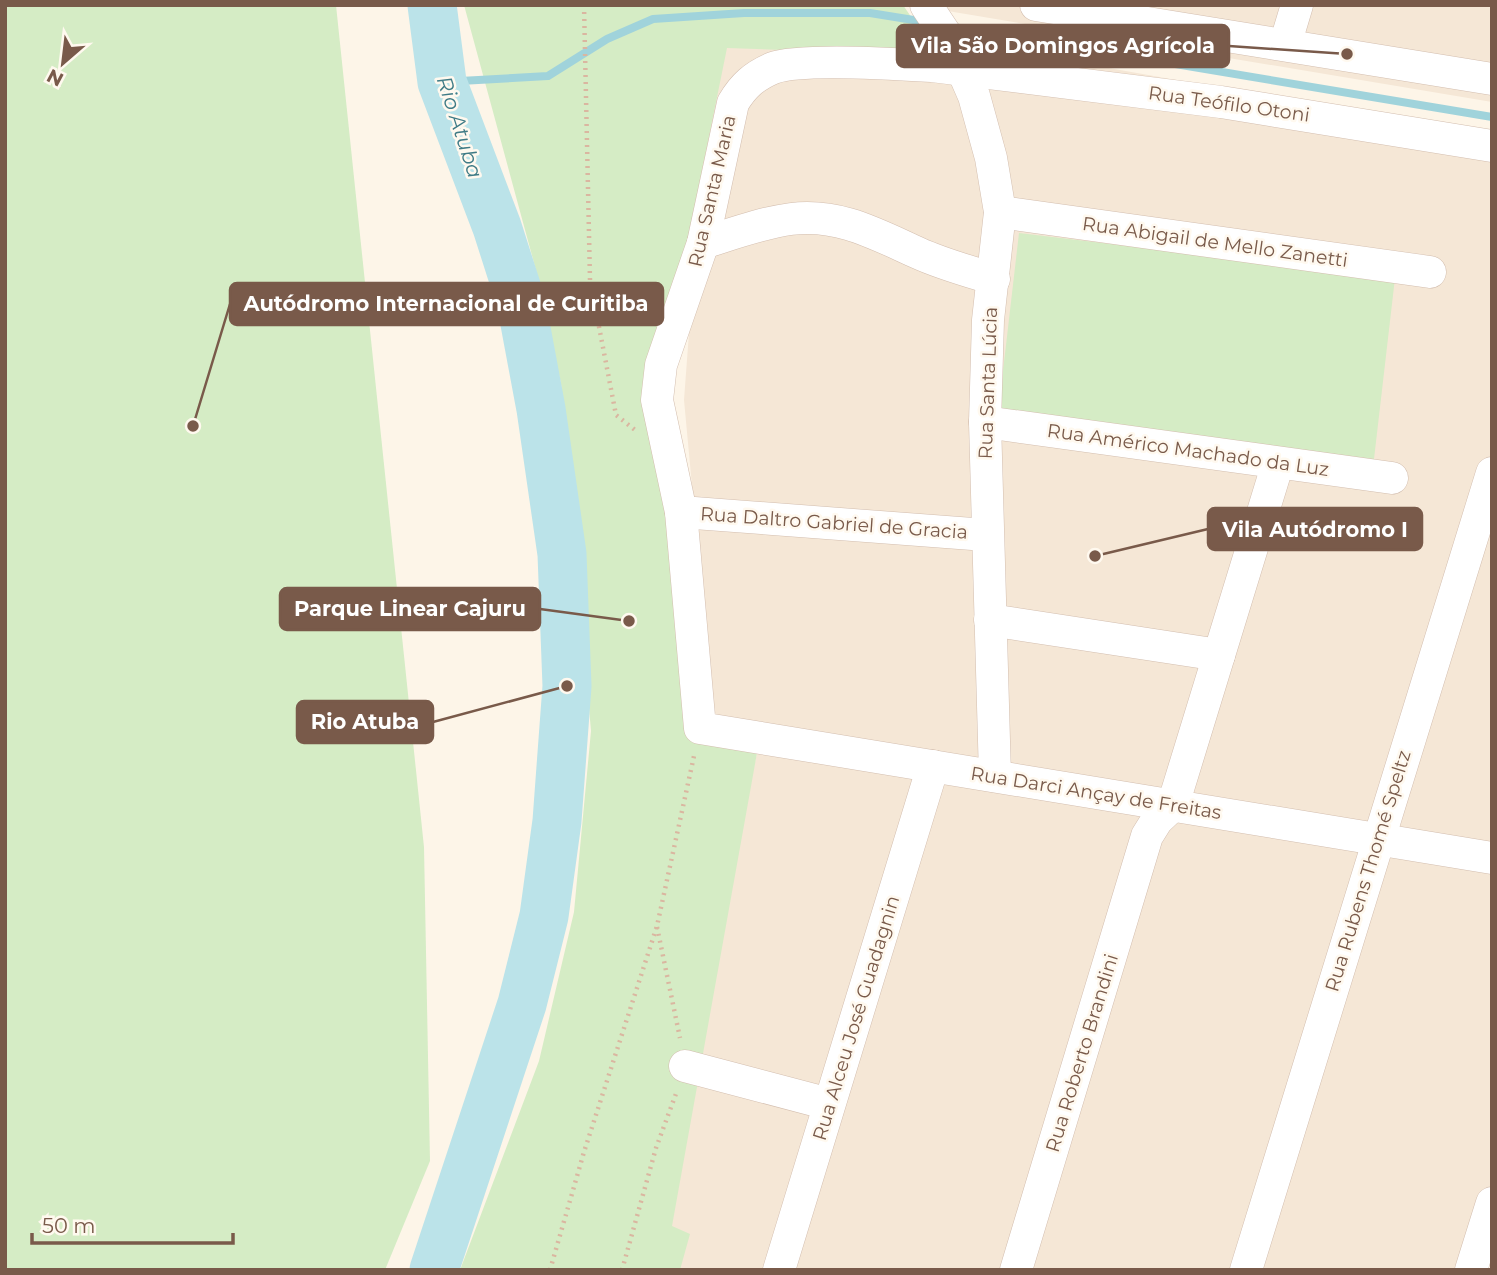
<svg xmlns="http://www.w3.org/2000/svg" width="1497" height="1275" viewBox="0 0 1497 1275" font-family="Montserrat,sans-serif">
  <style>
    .residential { fill: #f5e7d6 }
    .green { fill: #d5ecc5 }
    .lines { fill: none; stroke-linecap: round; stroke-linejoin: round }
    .stream { stroke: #a0d3db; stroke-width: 8 }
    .river { stroke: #bbe3e9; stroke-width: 49 }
    .minor-casing { stroke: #d3beaf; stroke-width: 33 }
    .path { stroke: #dab6a0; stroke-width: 4.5; stroke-dasharray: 2 5; stroke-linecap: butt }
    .minor { stroke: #fff; stroke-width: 32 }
    .labels { text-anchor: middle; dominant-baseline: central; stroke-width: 5; stroke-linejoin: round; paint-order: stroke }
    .street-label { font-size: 19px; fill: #795a4a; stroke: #fff9ef }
    .water-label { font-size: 21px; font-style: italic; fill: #3f7b86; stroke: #fff9ef }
    .leader { fill: none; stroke: #795a4a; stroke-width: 2.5 }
    .callout-dot { fill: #795a4a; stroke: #fff9ef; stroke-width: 2.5 }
    .callout { fill: #795a4a; stroke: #795a4a; stroke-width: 2.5 }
    .callout-label { font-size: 21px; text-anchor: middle; font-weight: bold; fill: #fff }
  </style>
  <rect width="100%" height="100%" fill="#fdf5e8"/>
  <!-- residential -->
  <g class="residential">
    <path d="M912,5h580v97z"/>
    <path d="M711,38l279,9 502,89v1090l-15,44h-831l111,-517 -44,-42 -29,-311z"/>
  </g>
  <!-- green -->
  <g class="green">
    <path d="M5,5h331l88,842 6,314 -45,109h-380z"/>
    <path d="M464,5h439l34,50 -210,-7 -38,187 -43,132 21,144 19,225 71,17 -85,473 18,8 -10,36h-220l79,-209 35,-149 17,-181 -30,-347 -24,-110z"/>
    <path d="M1019,233l376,45 -21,181 -376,-45z"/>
  </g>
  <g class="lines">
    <!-- stream -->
    <g class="stream">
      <path d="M953,27l539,90"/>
      <path d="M442,82l106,-6 59,-37 46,-20 91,-6h126l56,9"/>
    </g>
    <!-- river -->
    <path class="river" d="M432,5l10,77 55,145 24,75 20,107 21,145 5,132 -10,135 -13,95 -22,88 -88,266"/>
    <!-- minor casing -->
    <g class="minor-casing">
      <g id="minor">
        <path d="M926,5l24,36 24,55 17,62 9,54 -12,108 -3,102 10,354"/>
        <path d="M1036,5l456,74"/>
        <path d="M1285,45l12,-40"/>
        <path d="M1492,146l-271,-44 -289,-36c-32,-2 -133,-8 -159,2 -19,8 -30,18 -40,35l-30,140 -42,122 -4,35 24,112 19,216 792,130"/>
        <path d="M1000,212l430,60"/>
        <path d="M703,243c29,-9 58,-20 88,-24 48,-6 85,15 127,34 24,11 50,18 76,26"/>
        <path d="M985,422l407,56"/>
        <path d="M681,512l305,23"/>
        <path d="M990,620l229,35"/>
        <path d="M685,1066l144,38"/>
        <path d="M779,1270l154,-504"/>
        <path d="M1016,1270l131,-434 10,-16 16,-15 105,-342"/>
        <path d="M1246,1270l246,-797"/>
        <path d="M1471,1270l21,-67"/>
      </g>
    </g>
    <!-- path -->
    <g class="path">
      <path d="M584,5l6,275 26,135 19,15"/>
      <path d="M657,927l23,111"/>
      <path d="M550,1270l34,-118 73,-226 37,-170"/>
      <path d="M622,1270l34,-122 21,-57"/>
    </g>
    <!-- minor -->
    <use href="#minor" class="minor"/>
  </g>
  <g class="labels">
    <!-- street labels -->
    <g class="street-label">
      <text transform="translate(1229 104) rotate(8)">Rua Teófilo Otoni</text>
      <text transform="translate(712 191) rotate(-77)">Rua Santa Maria</text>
      <text transform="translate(1215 242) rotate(8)">Rua Abigail de Mello Zanetti</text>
      <text transform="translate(988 383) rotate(-88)">Rua Santa Lúcia</text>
      <text transform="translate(1188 450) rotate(8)">Rua Américo Machado da Luz</text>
      <text transform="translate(834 523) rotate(4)">Rua Daltro Gabriel de Gracia</text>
      <text transform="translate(1096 793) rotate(9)">Rua Darci Ançay de Freitas</text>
      <text transform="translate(1368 871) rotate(-73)">Rua Rubens Thomé Speltz</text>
      <text transform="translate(856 1018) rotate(-73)">Rua Alceu José Guadagnin</text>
      <text transform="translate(1082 1053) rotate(-73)">Rua Roberto Brandini</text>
    </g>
    <!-- water labels -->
    <g class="water-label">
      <text transform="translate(460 127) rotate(72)">Rio Atuba</text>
    </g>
  </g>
  <!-- callouts -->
  <path class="leader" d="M1347 54L1229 46M193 426L230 304M1095 556L1208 529M629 621L540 609M567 686L433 722"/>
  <g class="callout-dot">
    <circle cx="1347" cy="54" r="7"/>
    <circle cx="193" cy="426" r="7"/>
    <circle cx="1095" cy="556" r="7"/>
    <circle cx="629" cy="621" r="7"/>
    <circle cx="567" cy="686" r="7"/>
  </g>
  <g class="callout">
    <rect x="897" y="25" width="332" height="42" rx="7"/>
    <rect x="230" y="283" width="433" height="42" rx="7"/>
    <rect x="1208" y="508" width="214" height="42" rx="7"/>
    <rect x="280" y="588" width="260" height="42" rx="7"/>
    <rect x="297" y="701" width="136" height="42" rx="7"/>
  </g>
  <g class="callout-label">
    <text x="1063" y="53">Vila São Domingos Agrícola</text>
    <text x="446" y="311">Autódromo Internacional de Curitiba</text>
    <text x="1315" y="537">Vila Autódromo I</text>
    <text x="410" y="616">Parque Linear Cajuru</text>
    <text x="365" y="729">Rio Atuba</text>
  </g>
  <!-- border -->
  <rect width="1497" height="1275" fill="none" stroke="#795a4a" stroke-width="14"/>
  <!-- north arrow -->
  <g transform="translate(63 63) rotate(208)" stroke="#fff9ef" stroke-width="5" paint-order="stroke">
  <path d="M0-5L12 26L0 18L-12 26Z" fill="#795a4a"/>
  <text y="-10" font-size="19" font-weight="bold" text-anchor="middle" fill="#795a4a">N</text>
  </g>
  <!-- scale -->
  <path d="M32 1233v10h201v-10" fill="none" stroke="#795a4a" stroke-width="3.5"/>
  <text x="42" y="1233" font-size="21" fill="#795a4a" stroke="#fff9ef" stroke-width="5" paint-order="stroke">50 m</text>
</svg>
